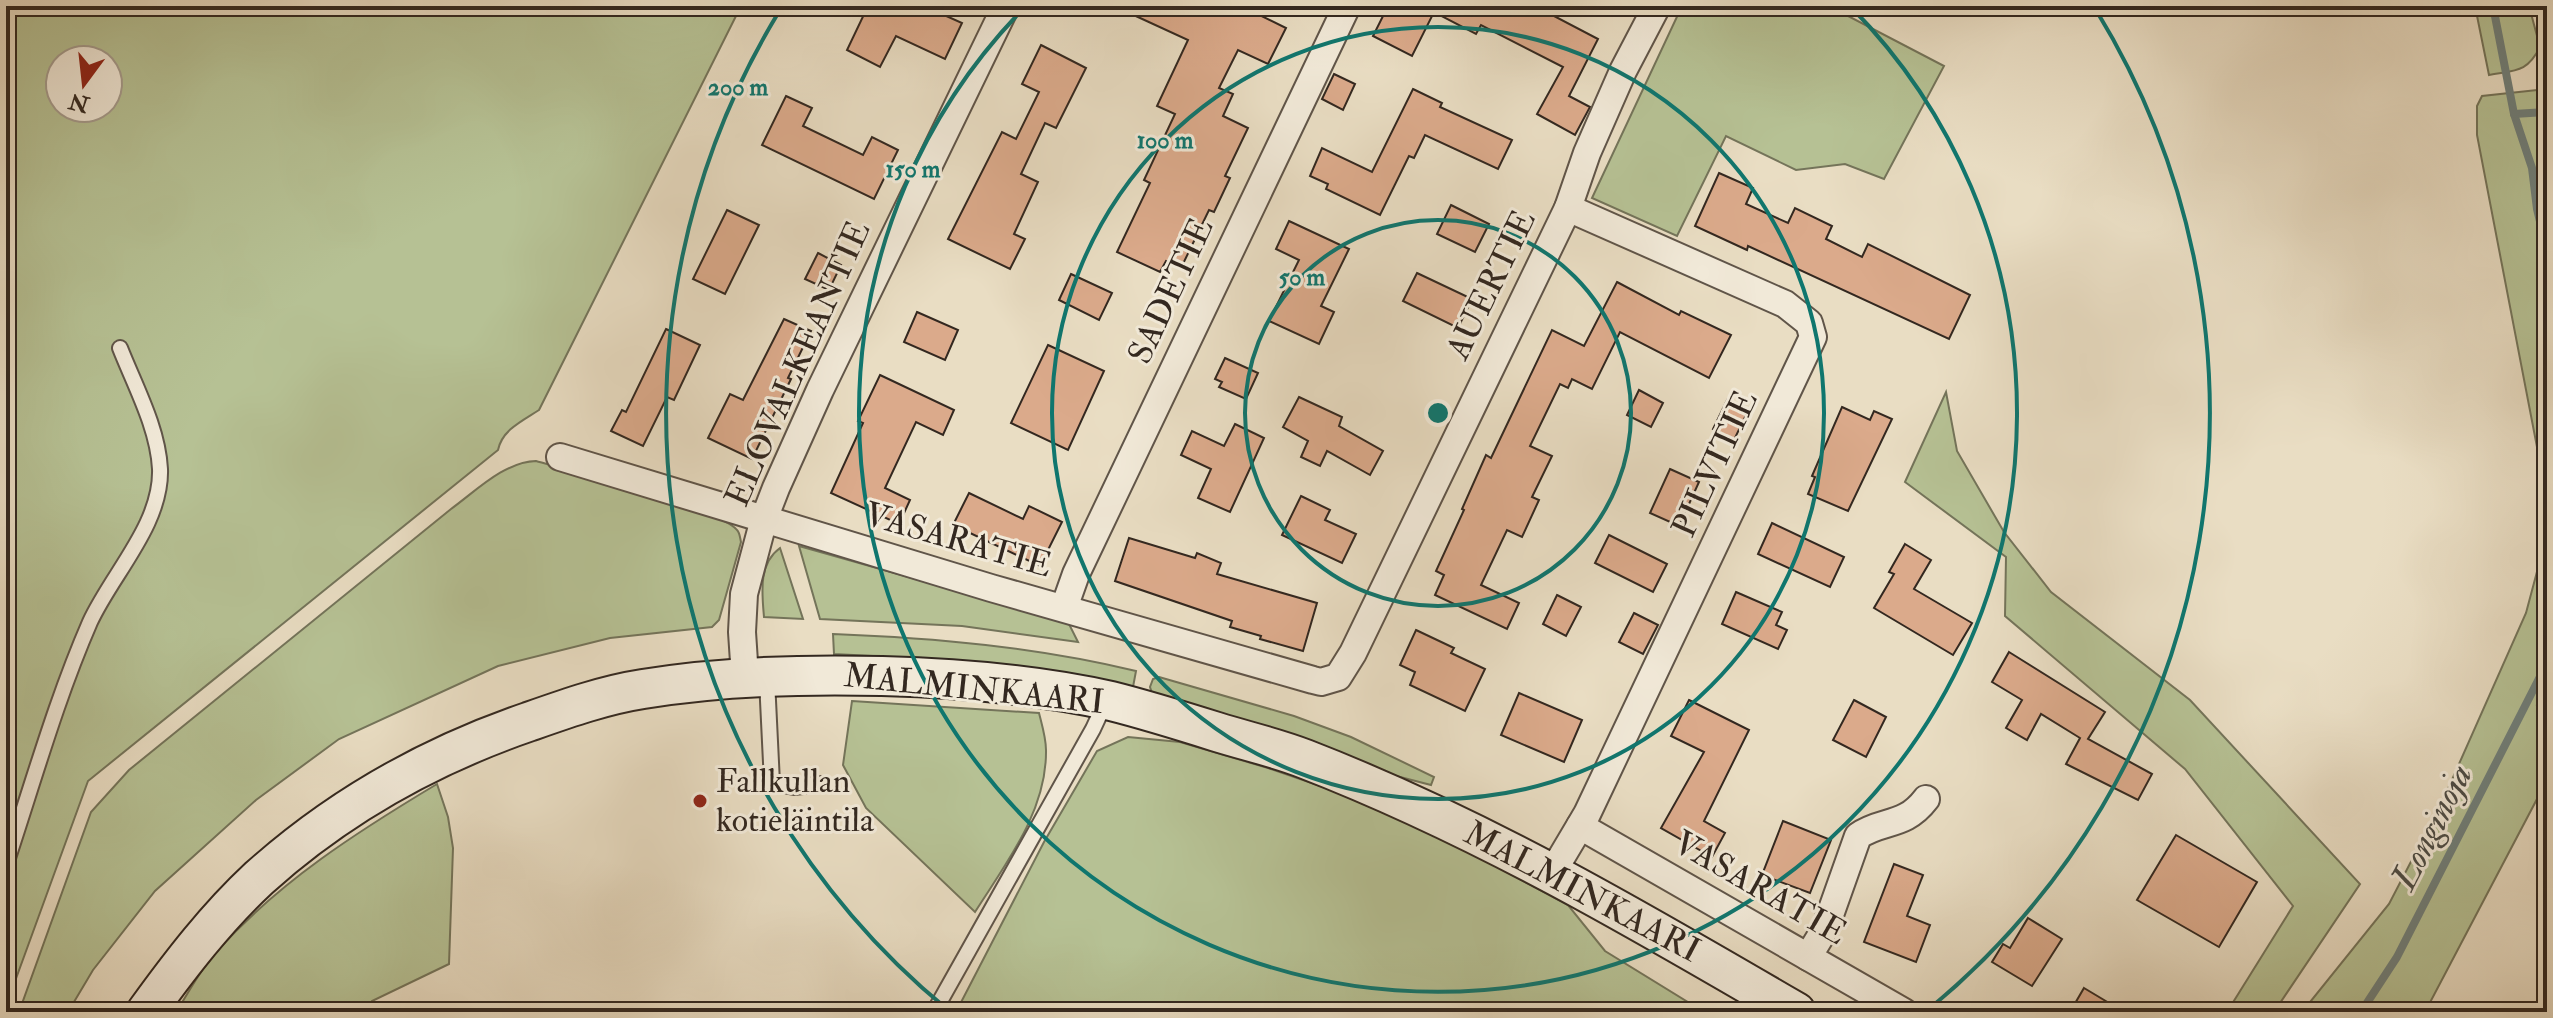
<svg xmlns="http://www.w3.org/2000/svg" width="2553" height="1018" viewBox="0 0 2553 1018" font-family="'IM FELL Double Pica',serif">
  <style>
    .green { fill: #b6c194; stroke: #74745a; stroke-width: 2; fill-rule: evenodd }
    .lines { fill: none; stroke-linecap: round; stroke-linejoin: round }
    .stream { stroke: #70807c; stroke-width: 8 }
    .building { fill: #dbaa8b; stroke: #332820; stroke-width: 2 }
    .lane-casing { stroke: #605549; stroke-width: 18 }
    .street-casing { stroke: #605549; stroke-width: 30 }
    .secondary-casing { stroke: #332820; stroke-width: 42 }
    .lane { stroke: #f1e9d8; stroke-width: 14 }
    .street { stroke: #f1e9d8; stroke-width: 26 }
    .secondary { stroke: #f1e9d8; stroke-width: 38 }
    .ring { fill: none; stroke: #0f766e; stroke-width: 4 }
    .poi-dot { fill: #8f2418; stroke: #f1e9d8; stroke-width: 3 }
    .labels { text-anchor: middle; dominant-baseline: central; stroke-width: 6; stroke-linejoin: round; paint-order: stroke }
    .street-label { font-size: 34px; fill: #332820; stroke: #f1e9d8 }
    .poi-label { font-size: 34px; fill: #332820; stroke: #f1e9d8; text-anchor: start }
    .water-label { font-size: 36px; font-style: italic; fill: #4c4c46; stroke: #f1e9d8 }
    .centre { fill: #0f766e; stroke: #f1e9d8; stroke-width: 4 }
    .ring-label { font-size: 24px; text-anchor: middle; font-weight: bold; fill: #0f766e; stroke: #f1e9d8; stroke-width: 6; stroke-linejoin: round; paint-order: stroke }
  </style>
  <rect width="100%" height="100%" fill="#e9ddc3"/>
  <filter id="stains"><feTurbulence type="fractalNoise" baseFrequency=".0025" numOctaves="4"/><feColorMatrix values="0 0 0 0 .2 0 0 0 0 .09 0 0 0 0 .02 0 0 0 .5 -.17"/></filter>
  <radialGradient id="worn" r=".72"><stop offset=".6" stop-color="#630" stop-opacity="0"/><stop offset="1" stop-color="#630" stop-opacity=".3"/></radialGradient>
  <!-- green -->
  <g class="green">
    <path d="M6,6h735l-202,404c-17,11 -37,20 -41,40l-410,331 -82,225zM60,60h48v48h-48z"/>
    <path d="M1682,6h147l115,60 -60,113 -39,-15 -49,6 -70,-34 -49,100 -85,-38z"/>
    <path d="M2475,6h54l11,41c-13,26 -25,23 -51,28z"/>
    <path d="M2547,89v410l-70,-364v-29l5,-10z"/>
    <path d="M1946,392l11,59 47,81 47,60 139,108 170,184 -86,128h-47l66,-106 -108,-137 -180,-153 1,-59 -101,-75z"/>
    <path d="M536,461c32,9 186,49 201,69 3,3 3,8 4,12l-22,78 -7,7 -102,11 -112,28 -159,73 -83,61 -101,91 -62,79 -25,42h-49l72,-200 38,-42 322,-261c25,-18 53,-47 85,-48z"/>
    <path d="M2547,534v153l-10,18 10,6v69l-122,232h-123l87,-108 54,-104 83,-187z"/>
    <path d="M799,546l269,76 10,20 -116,-16 -142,-7z"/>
    <path d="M780,548l23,71 -39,-2c-2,-24 -6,-53 16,-69z"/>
    <path d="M833,634c103,4 203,13 303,37l-3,16c-99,-17 -199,-29 -299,-33z"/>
    <path d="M1159,677l135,39 57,21 83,40 -3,8 -54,-14 -225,-78 -2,-6 3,-8z"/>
    <path d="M852,701l187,12c3,12 7,25 7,37 1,61 -40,113 -71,162l-109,-104 -23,-43z"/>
    <path d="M1128,737l52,5 88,26 61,21 118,51 121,65 37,46 99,61h-748l88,-170 53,-91z"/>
    <path d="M437,784l11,33 5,31 -4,116 -77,37 -5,11h-191c13,-20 25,-44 41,-61 63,-70 140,-119 220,-167z"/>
  </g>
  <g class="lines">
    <!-- stream -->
    <g class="stream">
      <path d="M2493,6l21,108 18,54 5,41 10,41"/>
      <path d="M2514,114l33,-2"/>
      <path d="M2361,1012l36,-55 150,-294"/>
    </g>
  </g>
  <!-- building -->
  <g class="building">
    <path d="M868,6h56l38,17 -17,36 -49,-23 -16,31 -33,-17z"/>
    <path d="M1114,6h127l45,22 -18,36 -30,-14 -19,38 14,6 -10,22 25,12 -23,48 5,2 -16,34 -5,-2 -28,58 -15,-7 -6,11 -43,-20 33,-69 -6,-3 31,-66 -18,-8 31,-66z"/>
    <path d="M1388,6h147l63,33 -29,57 21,11 -15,28 -38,-21 26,-47 -82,-42 -5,9 -42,-22 -22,44 -39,-20z"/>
    <path d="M1041,45l45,23 -30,60 -11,-5 -24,51 17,8 -24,52 11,5 -15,30 -62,-30 54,-107 14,7 23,-47 -17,-8z"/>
    <path d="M1334,74l21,10 -12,26 -21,-11z"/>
    <path d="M1413,89l29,14 -2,4 72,33 -14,29 -73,-34 -11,23 -5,-2 -29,59 -54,-26 2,-5 -18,-8 12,-28 50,24z"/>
    <path d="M786,96l26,12 -9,18 60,29 9,-18 26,13 -24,49 -112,-54z"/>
    <path d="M1719,173l34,15 -7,16 42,19 7,-15 37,18 -6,13 36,18 6,-13 102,51 -21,44 -201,-93 -1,4 -52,-24z"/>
    <path d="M1451,205l38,19 -14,28 -38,-18z"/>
    <path d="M727,210l32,15 -34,69 -32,-15z"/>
    <path d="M1289,221l60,28 -28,57 13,6 -15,32 -50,-23 30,-61 -23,-11z"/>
    <path d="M818,253l23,12 -12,25 -24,-11z"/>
    <path d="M1417,273l55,26 -14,29 -55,-27z"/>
    <path d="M1071,274l41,19 -13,27 -40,-20z"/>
    <path d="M1617,282l62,33 2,-4 50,24 -22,43 -89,-46 -28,57 -20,-10 -4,9 -8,-4 -30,62 22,10 -20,41 7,3 -17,37 -15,-7 -26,55 38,18 -12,26 -72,-34 9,-20 -8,-4 28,-61 -2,-1 24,-54 5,3 61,-128 32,16z"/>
    <path d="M917,312l41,18 -13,30 -41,-18z"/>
    <path d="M784,319l27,12 -23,47 3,1 -39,80 -44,-21 22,-44 13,6z"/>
    <path d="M666,329l34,16 -26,55 -7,-3 -24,49 -32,-15 11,-21 4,2z"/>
    <path d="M1048,345l56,26 -36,79 -57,-27z"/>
    <path d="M1225,358l33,15 -12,26 -27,-12 3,-5 -7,-3z"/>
    <path d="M880,375l74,35 -11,25 -27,-13 -31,66 25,12 -11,24 -68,-31 32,-70 -5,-2z"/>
    <path d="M1639,390l24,13 -12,24 -24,-12z"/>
    <path d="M1299,397l43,20 -3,9 44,25 -13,24 -43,-24 -7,15 -19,-9 7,-16 -25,-14z"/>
    <path d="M1727,400l21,11 -14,29 -21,-11z"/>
    <path d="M1842,407l28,13 4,-9 18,8 -44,92 -40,-17 7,-17 -3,-1z"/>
    <path d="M1235,424l29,14 -34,74 -32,-14 13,-29 -30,-14 11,-24 32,15z"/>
    <path d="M1670,469l29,13 -20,44 -29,-13z"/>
    <path d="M969,493l54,26 6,-13 33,16 -22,44 -87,-41z"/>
    <path d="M1301,496l29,14 -5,10 31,14 -14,29 -60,-28z"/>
    <path d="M1772,523l72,34 -14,30 -72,-33z"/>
    <path d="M1609,535l58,29 -14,28 -58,-29z"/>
    <path d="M1129,538l66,20 2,-5 24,10 -4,11 100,29 -14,48 -43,-12 1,-3 -31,-9 2,-6 -117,-40z"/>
    <path d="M1905,544l26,16 -17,29 58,34 -19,32 -79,-47 20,-34 -5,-2z"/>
    <path d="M1736,592l46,20 -6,13 11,5 -9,19 -56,-25z"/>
    <path d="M1557,595l24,12 -15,29 -23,-12z"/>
    <path d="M1634,613l24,12 -15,29 -24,-12z"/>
    <path d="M1416,630l38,18 -3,5 34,16 -20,42 -55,-26 5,-13 -15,-7z"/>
    <path d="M2009,652l96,60 -17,27 64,35 -14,26 -72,-36 14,-26 -39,-24 -14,26 -21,-12 16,-28 -30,-18z"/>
    <path d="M1519,693l63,27 -18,42 -63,-27z"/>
    <path d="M1689,700l60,30 -45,91 21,12 -13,24 -51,-29 43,-76 -33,-16z"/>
    <path d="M1854,700l32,17 -20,40 -33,-17z"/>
    <path d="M1783,821l48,19 -21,53 -48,-18z"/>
    <path d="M2176,835l81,47 -38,65 -82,-47z"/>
    <path d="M1894,864l29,11 -16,41 23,9 -14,37 -52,-20z"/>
    <path d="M2028,918l34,21 -30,47 -40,-24 11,-18 7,4z"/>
    <path d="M2084,988l40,24h-54z"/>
  </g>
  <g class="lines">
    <!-- lane casing -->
    <g class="lane-casing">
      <g id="lane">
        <path d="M767,680l5,103 22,4 27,-3"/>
        <path d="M6,864c27,-81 50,-164 84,-242 22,-48 72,-98 70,-153 -2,-41 -25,-83 -40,-121"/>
        <path d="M934,1012l159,-283 13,-28"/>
      </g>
    </g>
    <!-- street casing -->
    <g class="street-casing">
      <g id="street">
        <path d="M560,457l431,131 322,92 8,2 17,-5 15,-24 215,-445 19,-55 36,-82 34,-65"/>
        <path d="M1064,608l12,-34 271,-568"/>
        <path d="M745,677l-3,-45 2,-38 20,-75 12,-31 44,-98 186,-384"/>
        <path d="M1580,826l324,186"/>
        <path d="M1552,873l35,-59 226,-477 -4,-14 -24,-19 -217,-96"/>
        <path d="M1808,957l17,-28 33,-93c24,-17 46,-8 68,-37"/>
      </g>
    </g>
    <!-- secondary casing -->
    <g class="secondary-casing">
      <path id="secondary" d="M146,1012c34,-47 70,-94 113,-134 78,-70 170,-122 269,-156 37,-13 76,-27 115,-33 79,-13 159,-15 239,-13 76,2 154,8 229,25 36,9 71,20 106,31 29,9 60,16 88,27 173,67 332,160 491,253"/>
    </g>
    <!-- lane -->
    <use href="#lane" class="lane"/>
    <!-- street -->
    <use href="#street" class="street"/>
    <!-- secondary -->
    <use href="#secondary" class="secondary"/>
  </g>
  <!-- distance rings -->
  <g class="ring">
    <circle cx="1438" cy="413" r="193"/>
    <circle cx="1438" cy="413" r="386"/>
    <path d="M1851 7A579 579 0 1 1 1025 7"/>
    <path d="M947 1009A772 772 0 0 1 780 10M2096 10A772 772 0 0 1 1929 1009"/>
  </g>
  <!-- markers -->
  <circle class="poi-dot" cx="700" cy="801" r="8"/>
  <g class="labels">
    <!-- street labels -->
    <g class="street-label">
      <text transform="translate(1491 285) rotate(-64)">AUERTIE</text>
      <text transform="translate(1171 291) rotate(-65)">SADETIE</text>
      <text transform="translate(798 364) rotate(-66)">ELOVALKEANTIE</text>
      <text transform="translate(1715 464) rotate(-65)">PILVITIE</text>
      <text transform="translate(958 540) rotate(16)">VASARATIE</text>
      <text transform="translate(974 689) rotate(6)">MALMINKAARI</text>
      <text transform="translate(1760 888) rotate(30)">VASARATIE</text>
      <text transform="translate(1582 892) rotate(28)">MALMINKAARI</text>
    </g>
    <!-- poi labels -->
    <g class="poi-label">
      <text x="716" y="781">Fallkullan<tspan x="716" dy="39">kotieläintila</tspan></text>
    </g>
    <!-- water labels -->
    <g class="water-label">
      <text transform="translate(2432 827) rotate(-63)">Longinoja</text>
    </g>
  </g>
  <circle cx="1438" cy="413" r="12" class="centre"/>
  <g class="ring-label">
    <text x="738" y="95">200 m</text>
    <text x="1165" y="148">100 m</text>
    <text x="913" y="177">150 m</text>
    <text x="1302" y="285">50 m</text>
  </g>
  <!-- margin -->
  <rect width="2553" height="1018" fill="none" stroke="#e9ddc3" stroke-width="32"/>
  <rect x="8" y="8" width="2537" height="1002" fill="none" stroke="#332820" stroke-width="4"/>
  <rect x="16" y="16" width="2521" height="986" fill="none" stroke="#332820" stroke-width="2"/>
  <!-- north arrow -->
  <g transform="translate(84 84) rotate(195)"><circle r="38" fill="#f1e9d8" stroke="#a59c8e" stroke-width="2"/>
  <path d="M0-6L14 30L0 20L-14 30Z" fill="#8f2418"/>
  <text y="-12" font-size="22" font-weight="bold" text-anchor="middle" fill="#332820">N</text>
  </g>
  <rect width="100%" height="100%" filter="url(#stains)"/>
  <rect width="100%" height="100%" fill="url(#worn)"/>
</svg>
